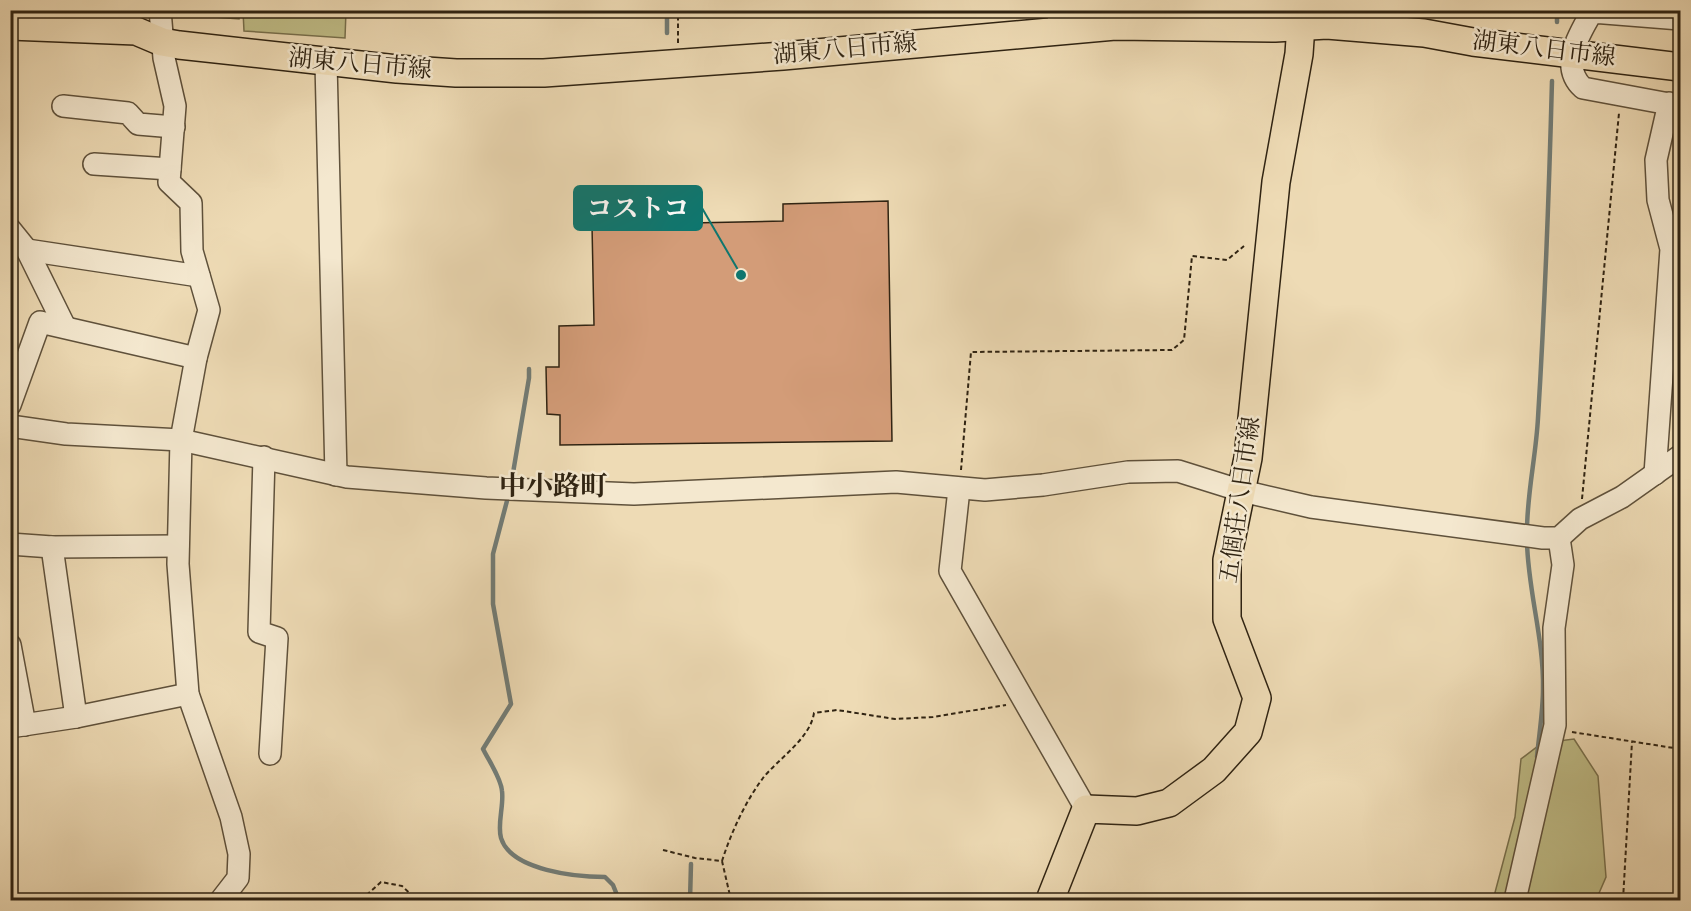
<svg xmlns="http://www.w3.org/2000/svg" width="1691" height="911" viewBox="0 0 1691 911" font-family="'IM FELL English','Noto Serif JP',serif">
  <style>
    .green { fill: #c0be88; stroke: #78704d; stroke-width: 1.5 }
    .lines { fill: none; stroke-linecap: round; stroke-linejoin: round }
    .stream { stroke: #727c76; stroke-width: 4.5 }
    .building { fill: #d39c78; stroke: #2f2312; stroke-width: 1.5 }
    .minor-casing { stroke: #5f513b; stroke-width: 24 }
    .major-casing { stroke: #2f2312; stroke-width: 30 }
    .path { stroke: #2f2312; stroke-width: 2; stroke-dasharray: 4.5 3; stroke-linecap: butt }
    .minor { stroke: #f4e8cf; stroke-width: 21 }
    .major { stroke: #eedbb5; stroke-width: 27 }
    .labels { text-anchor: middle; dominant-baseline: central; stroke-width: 5; stroke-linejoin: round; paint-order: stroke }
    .street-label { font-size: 24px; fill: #2f2312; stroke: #f4e8cf }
    .quarter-label { font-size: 27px; font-weight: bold; fill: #2f2312; stroke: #f4e8cf }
    .leader { fill: none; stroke: #0f766e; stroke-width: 2 }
    .callout-dot { fill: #0f766e; stroke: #f4e8cf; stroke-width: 2 }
    .callout { fill: #0f766e; stroke: #0f766e; stroke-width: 2 }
    .callout-label { font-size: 26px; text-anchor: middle; font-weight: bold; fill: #fff }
  </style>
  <rect width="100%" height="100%" fill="#eedbb5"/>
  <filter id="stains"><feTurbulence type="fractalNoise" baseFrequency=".00333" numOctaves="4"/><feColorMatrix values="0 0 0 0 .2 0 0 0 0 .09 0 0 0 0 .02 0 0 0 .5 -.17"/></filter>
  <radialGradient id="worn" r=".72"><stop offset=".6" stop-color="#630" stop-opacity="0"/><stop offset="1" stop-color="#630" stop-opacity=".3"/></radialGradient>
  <!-- green -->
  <g class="green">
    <path d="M163,10l76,1v8l-76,-6z"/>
    <path d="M243,11h103l-1,27 -101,-7z"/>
    <path d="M1574,739l24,37 8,101 -10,23h-103l22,-83 6,-58 21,-16z"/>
  </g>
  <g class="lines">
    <!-- stream -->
    <g class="stream">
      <path d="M1557,22v-12"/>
      <path d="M667,33v-23"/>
      <path d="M513,473l16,-95v-9"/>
      <path d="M508,497l-15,57v50l18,100 -28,45c6,12 18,29 19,42 2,15 -5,33 -1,47 10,33 77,39 104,39l8,8 6,15"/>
      <path d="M1527,531c0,-38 9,-75 11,-113 7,-113 11,-225 14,-337"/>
      <path d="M1527,542c1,49 17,97 16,147 0,22 -4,46 -6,68"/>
      <path d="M690,900l1,-36"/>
    </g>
  </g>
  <!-- building -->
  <path class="building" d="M888,201l4,240 -332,4v-30l-13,-1 -1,-47h13v-41l35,-1 -2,-100 191,-4v-17z"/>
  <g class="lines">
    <!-- minor casing -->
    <g class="minor-casing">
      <g id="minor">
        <path d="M160,10l4,48 11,48 -6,76 22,21 1,48 17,59 -13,48 -15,82 -3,124 10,130 43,123 8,37 -1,24 -17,22"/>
        <path d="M1058,10l1,20"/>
        <path d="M1680,19l-88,-7c-13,22 -33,54 -9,76l97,18"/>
        <path d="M326,63l10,412"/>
        <path d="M63,106l65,7 10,11 36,3"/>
        <path d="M94,164l76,5"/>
        <path d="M10,229l17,21 38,77"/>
        <path d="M27,250l172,26"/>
        <path d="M10,405l30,-83 156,36"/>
        <path d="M10,426l56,8 115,6 166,37 139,11 148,6 262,-12 89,8 58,-5 85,-13 50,-1 64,20 69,16 232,31h16l21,-19 42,-22 58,-41"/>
        <path d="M264,457l-5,175 18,6 -7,116"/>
        <path d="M1655,474l16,-225 -13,-49 -2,-40 13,-57"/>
        <path d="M959,489l-9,82 136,238"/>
        <path d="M10,544l42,3 126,-1"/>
        <path d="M52,547l24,170"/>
        <path d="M10,645l15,80"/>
        <path d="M10,727l66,-10 112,-23"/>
        <path d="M1515,900l40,-175 -1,-97 9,-63 -4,-27"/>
      </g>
    </g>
    <!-- major casing -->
    <g class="major-casing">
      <g id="major">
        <path d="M10,26l126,5 26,11 17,3 218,24 59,4h88l239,-17 332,-30 160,2 52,-3 97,8 49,9 207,25"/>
        <path d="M1050,900l36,-91 51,2 32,-8 45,-33 34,-38 9,-34 -30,-79v-59l21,-102 28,-276 23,-128 3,-44"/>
      </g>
    </g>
    <!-- path -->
    <g class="path">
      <path d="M678,43v-33"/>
      <path d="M961,470l10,-118 201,-2 12,-10 8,-84 35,4 17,-14"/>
      <path d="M1582,499l37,-386"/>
      <path d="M1572,732l108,17"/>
      <path d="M663,850l32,8 27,3 9,39"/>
      <path d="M722,861c9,-28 23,-59 41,-83 15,-19 47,-39 51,-65l23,-3 58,9 38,-2 73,-12"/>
      <path d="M361,900l20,-18 21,4 15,14"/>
      <path d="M1623,900l9,-158"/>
    </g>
    <!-- minor -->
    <use href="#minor" class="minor"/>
    <!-- major -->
    <use href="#major" class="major"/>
  </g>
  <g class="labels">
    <!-- street labels -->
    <g class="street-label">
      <text transform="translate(845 50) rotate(-5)">湖東八日市線</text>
      <text transform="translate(1544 50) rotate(7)">湖東八日市線</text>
      <text transform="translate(360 65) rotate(5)">湖東八日市線</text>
      <text transform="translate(1241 500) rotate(-82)">五個荘八日市線</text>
    </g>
    <!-- quarter labels -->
    <g class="quarter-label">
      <text x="553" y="488">中小路町</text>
    </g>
  </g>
  <!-- callouts -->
  <path class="leader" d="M741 275L702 208"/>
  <circle class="callout-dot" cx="741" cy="275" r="6"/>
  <rect class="callout" x="574" y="186" width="128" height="44" rx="6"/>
  <g class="callout-label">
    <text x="638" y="217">コストコ</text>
  </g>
  <!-- margin -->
  <rect width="1691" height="911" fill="none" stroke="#eedbb5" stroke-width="36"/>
  <rect x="12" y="12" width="1667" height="887" fill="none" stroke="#2f2312" stroke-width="3"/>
  <rect x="18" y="18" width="1655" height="875" fill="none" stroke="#2f2312" stroke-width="1.5"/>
  <rect width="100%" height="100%" filter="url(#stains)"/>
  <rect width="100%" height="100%" fill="url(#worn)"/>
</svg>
